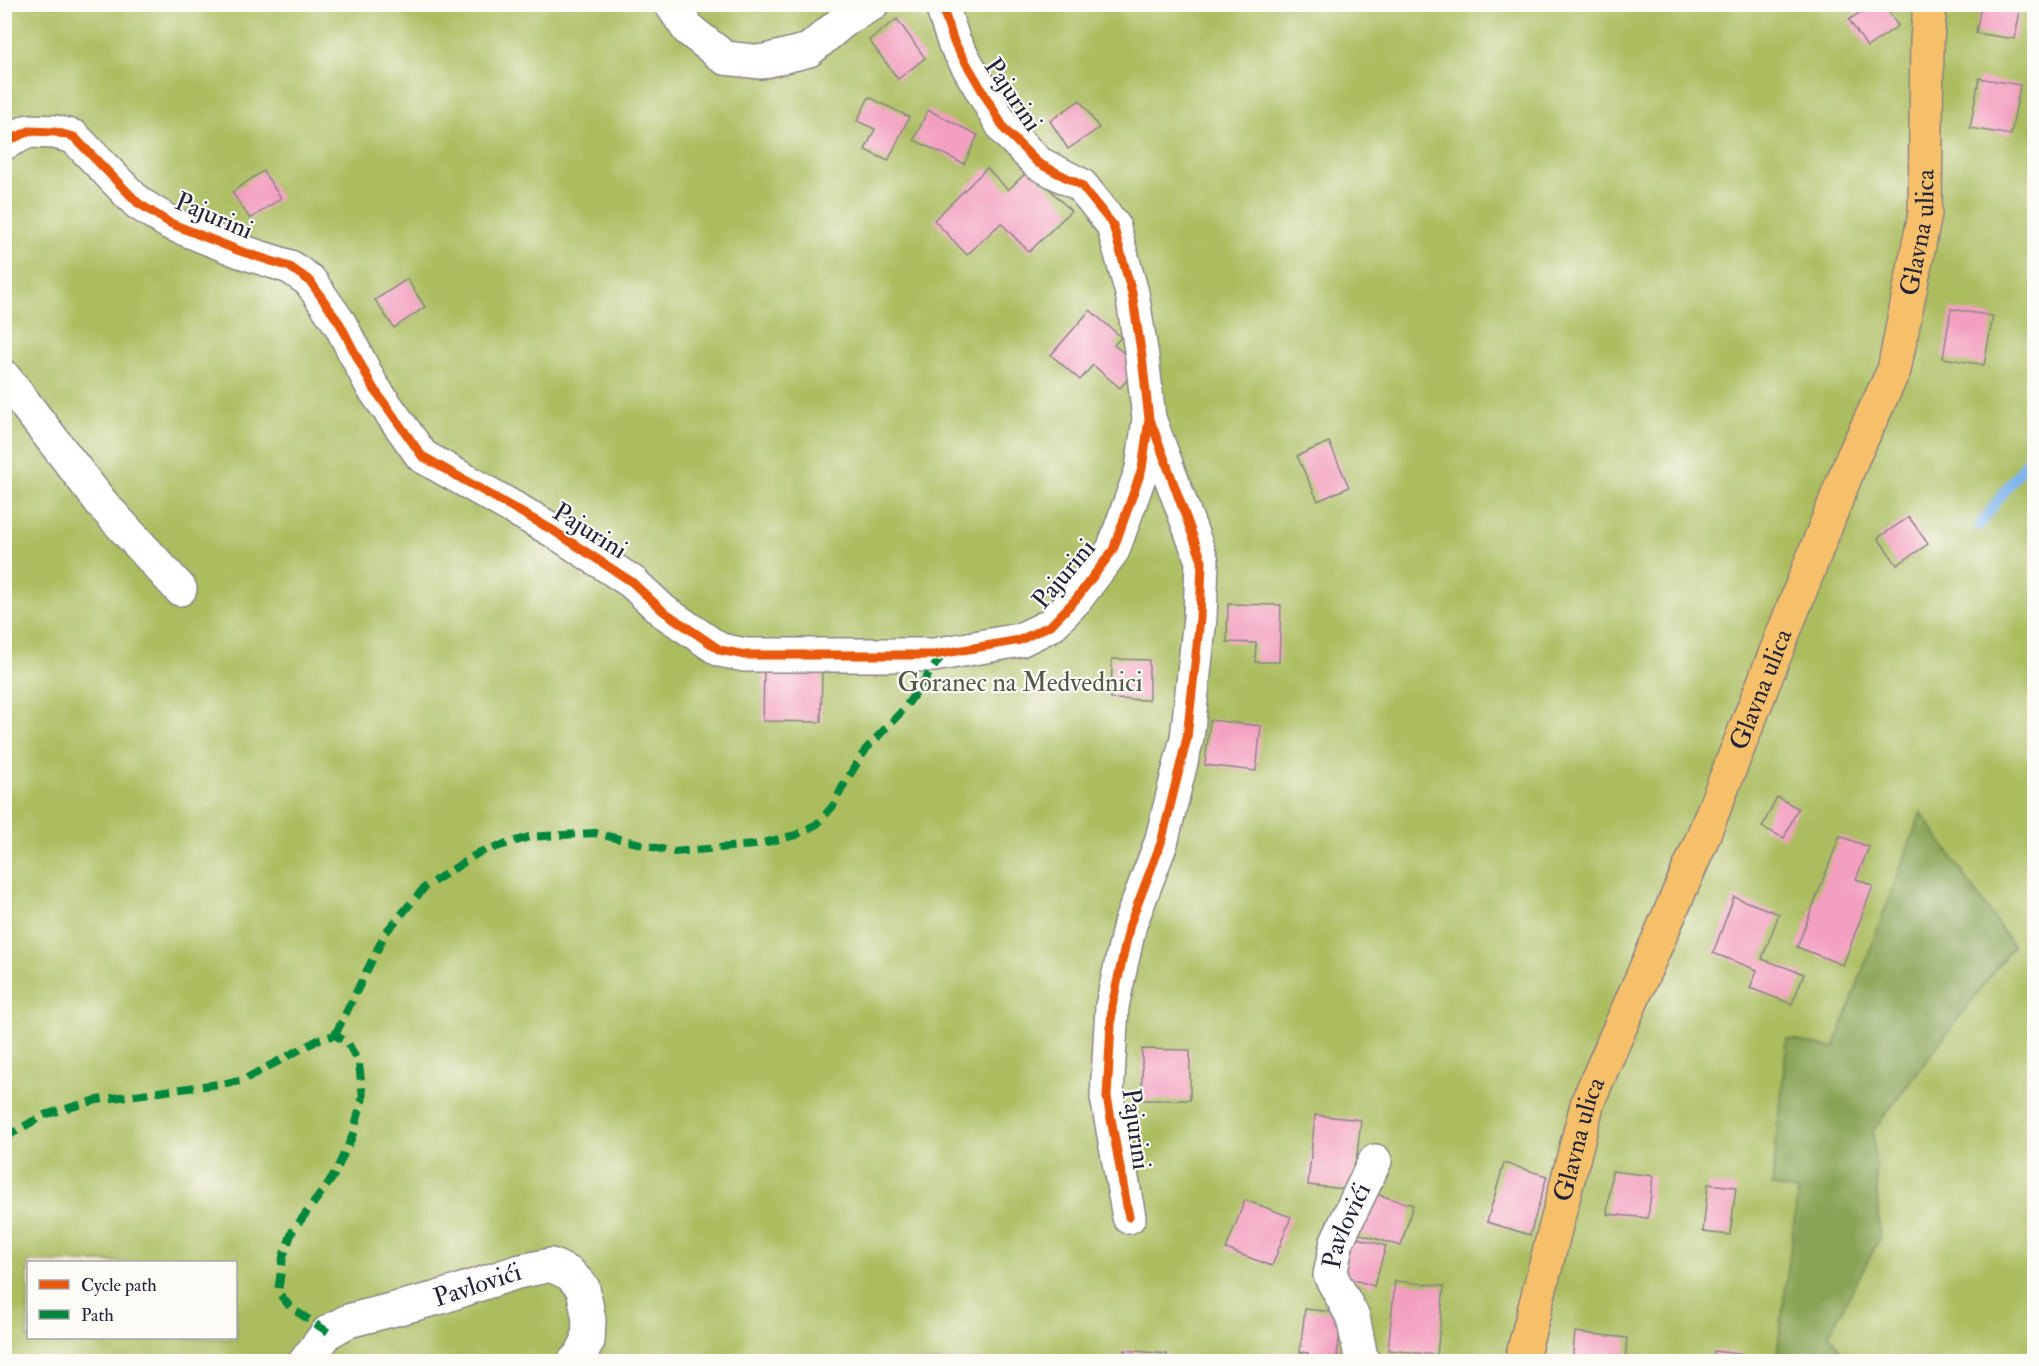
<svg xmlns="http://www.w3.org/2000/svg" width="2039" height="1366" viewBox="0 0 2039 1366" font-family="'IM FELL Double Pica',serif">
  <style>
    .green { fill: #acbd60; stroke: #67704e; stroke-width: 1.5; fill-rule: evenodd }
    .forest { fill: #89a456; stroke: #566348; stroke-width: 1.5 }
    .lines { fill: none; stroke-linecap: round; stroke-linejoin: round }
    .stream { stroke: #7db3ec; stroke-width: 10 }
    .building { fill: #f39fbf }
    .minor-casing { stroke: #8a8484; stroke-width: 36 }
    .major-casing { stroke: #8a8484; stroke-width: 36 }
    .minor { stroke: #fff; stroke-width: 33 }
    .major { stroke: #f6c06b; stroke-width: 33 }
    .quiet { stroke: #00873e; stroke-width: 8; stroke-dasharray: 15 8; stroke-linecap: butt }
    .cycleway-casing { stroke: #fdfcf7; stroke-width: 13 }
    .cycleway { stroke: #e8590c; stroke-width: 9 }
    .labels { text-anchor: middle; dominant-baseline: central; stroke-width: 4.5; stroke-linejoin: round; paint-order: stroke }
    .street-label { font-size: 26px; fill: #22223b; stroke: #fdfcf7 }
    .park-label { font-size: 26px; fill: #525848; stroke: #fdfcf7 }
  </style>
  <rect width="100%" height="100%" fill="#fdfcf7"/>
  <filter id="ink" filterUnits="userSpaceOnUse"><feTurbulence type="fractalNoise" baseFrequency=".0167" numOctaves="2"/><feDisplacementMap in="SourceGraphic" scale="12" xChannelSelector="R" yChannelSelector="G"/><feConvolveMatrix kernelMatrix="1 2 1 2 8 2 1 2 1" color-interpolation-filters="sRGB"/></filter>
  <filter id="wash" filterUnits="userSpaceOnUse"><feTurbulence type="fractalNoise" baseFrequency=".008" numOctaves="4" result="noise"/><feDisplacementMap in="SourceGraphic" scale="24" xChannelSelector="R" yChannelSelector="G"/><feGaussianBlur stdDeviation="1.35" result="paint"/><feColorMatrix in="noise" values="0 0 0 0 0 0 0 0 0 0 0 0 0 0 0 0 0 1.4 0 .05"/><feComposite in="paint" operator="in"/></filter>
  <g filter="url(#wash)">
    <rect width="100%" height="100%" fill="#f3e6cd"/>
    <!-- green -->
    <path class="green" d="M5,5h2029v1356l-2029,1zM28,1262h208v76h-208z"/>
    <!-- forest -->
    <path class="forest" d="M1921,812l92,134 -140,185 7,107 -51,96 19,27h-72l22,-170 -26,-5 15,-147 47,9z"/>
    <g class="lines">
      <!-- stream -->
      <g class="stream">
        <path d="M2034,331l-1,23 1,10"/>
        <path d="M1979,526l55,-75"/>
      </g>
    </g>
    <g id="blocks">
      <!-- building -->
      <g class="building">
        <path d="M1872,4h12l14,22 -31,21 -18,-27z"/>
        <path d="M1981,4h40l-6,35 -39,-6z"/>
        <path d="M897,19l28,39 -27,21 -29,-39z"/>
        <path d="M1979,78l41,7 -9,50 -41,-7z"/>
        <path d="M869,97l40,20 -21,44 -23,-11 10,-21 -18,-8z"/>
        <path d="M1080,100l19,28 -31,21 -18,-28z"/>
        <path d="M928,110l50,25 -14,29 -50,-24z"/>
        <path d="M987,168l21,22 22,-21 41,42 -42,41 -28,-29 -34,32 -33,-35z"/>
        <path d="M263,171l18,27 -31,21 -18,-27z"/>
        <path d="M407,279l18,28 -31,21 -19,-28z"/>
        <path d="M1951,309l42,7 -9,49 -41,-7z"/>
        <path d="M1090,310l31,27 -7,8 25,21 -19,22 -27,-23 -13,15 -29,-25z"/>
        <path d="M1329,442l20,45 -31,14 -21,-45z"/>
        <path d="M1909,517l19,27 -31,21 -19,-27z"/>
        <path d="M1228,604l53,1 -2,57h-24l1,-19 -29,-1z"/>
        <path d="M1112,659l37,1v40l-38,-1z"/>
        <path d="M764,668l58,1 -1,53 -58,-1z"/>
        <path d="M1210,720l51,6 -5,45 -51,-6z"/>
        <path d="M1777,797l21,11 -14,30 -22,-11z"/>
        <path d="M1840,836l29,11 -13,32 17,7 -30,79 -46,-18z"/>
        <path d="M1734,897l45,17 -17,45 42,15 -12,30 -42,-16 7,-18 -44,-17z"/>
        <path d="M1142,1049l48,1v50h-48z"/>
        <path d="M1315,1115l46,5 -8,70 -45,-5z"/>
        <path d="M1504,1163l43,13 -17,59 -43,-13z"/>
        <path d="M1612,1171l41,5 -5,42 -41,-4z"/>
        <path d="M1708,1184l28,3 -6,48 -27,-3z"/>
        <path d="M1365,1191l48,14 -12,41 -48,-14z"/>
        <path d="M1245,1200l46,17 -19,49 -46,-17z"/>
        <path d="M1347,1235l39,11 -12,40 -39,-12z"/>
        <path d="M1395,1281l49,5 -7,69 -49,-5z"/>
        <path d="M1305,1309l37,4 -5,43 6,1v5h-36l1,-9 -8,-1z"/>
        <path d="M1575,1332l52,6 -2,24h-53z"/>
        <path d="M1124,1350l43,4v8h-44z"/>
        <path d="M1714,1351l32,4 -1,7h-32z"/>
      </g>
    </g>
  </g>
  <g filter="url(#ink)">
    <use href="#blocks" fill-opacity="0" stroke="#8a8484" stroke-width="1.5"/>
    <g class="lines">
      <!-- minor casing -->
      <g class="minor-casing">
        <g id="minor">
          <path d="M671,4l17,25 37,29 36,4 48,-12 38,-32 25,-14"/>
          <path d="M4,143l25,-12 26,1 19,5 64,66 32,20 70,28 50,16 20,14 30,43 32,62 50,70 132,75 78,51 31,29 57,39 25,5h189l86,-15 31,-15 25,-26 37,-49 29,-81 7,-50 -7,-62 -10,-64 -19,-68 -32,-40 -43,-22 -33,-33 -51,-88 -10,-30v-8"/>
          <path d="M4,377l100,129 76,83"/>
          <path d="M1129,1217l-22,-120 5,-91 18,-82 31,-81 26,-105 13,-120 2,-57 -52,-140"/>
          <path id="s1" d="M305,1362l23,-30 20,-11 90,-23 79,-26 34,-7 19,9 13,14 6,32 -1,21 -7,13 -7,8"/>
          <path id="s2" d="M1362,1362l-9,-45 -23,-42 7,-34 38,-80"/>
        </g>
      </g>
      <!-- major casing -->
      <g class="major-casing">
        <g id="major">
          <path id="s3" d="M1521,1362l67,-261 112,-257 153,-387 41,-87 31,-156 2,-173 3,-37"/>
        </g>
      </g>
      <!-- minor -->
      <use href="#minor" class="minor"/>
      <!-- major -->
      <use href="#major" class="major"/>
      <!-- quiet -->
      <g class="quiet">
        <path d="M335,1035l51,-103 39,-45 55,-35 49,-15 66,-4 79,19 80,-7 42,-10 21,-11 16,-18 11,-22 22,-35 38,-40 39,-55"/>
        <path d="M4,1138l40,-23 53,-15 144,-19 79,-42 15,-4 13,8 11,21 4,33 -11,40 -19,40 -41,55 -9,25 -5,35 13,16 37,24"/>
      </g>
      <!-- cycleway casing -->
      <g class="cycleway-casing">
        <g id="cycleway">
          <path d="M4,143l25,-12 26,1 19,5 64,66 32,20 70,28 50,16 20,14 30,43 32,62 50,70 132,75 78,51 31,29 57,39 25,5h189l86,-15 31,-15 25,-26 37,-49 29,-81 7,-50 -7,-62 -10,-64 -19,-68 -32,-40 -43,-22 -33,-33 -51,-88 -10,-30v-8"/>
          <path d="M1129,1217l-22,-120 5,-91 18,-82 31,-81 26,-105 13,-120 2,-57 -51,-139"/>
        </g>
      </g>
      <!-- cycleway -->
      <use href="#cycleway" class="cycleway"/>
    </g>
  </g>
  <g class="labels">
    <!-- street labels -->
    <g class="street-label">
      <text transform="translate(1013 95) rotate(56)">Pajurini</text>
      <text transform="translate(214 216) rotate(23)">Pajurini</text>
      <text stroke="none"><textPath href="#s3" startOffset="1202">Glavna ulica</textPath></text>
      <text transform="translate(590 531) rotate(32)">Pajurini</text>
      <text transform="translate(1064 574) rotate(-50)">Pajurini</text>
      <text stroke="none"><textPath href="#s3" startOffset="716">Glavna ulica</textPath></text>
      <text transform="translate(1136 1129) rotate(82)">Pajurini</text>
      <text stroke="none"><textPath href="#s3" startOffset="230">Glavna ulica</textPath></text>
      <text stroke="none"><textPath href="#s2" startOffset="146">Pavlovići</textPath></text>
      <text stroke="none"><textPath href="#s1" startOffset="195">Pavlovići</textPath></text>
    </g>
    <!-- park labels -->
    <g class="park-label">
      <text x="1020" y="683">Goranec na Medvednici</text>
    </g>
  </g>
  <!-- margin -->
  <rect width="2039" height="1366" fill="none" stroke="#fdfcf7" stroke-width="24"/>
  <!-- legend -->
  <rect x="27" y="1261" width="210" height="78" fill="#fdfcf7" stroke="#a5a5ac" stroke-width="1.5"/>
  <rect x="39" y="1280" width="30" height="9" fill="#e8590c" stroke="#a5a5ac" stroke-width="1.5"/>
  <text x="81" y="1291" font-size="18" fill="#22223b">Cycle path</text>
  <rect x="39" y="1310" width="30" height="9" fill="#00873e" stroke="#a5a5ac" stroke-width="1.5"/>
  <text x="81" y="1321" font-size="18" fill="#22223b">Path</text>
</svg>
